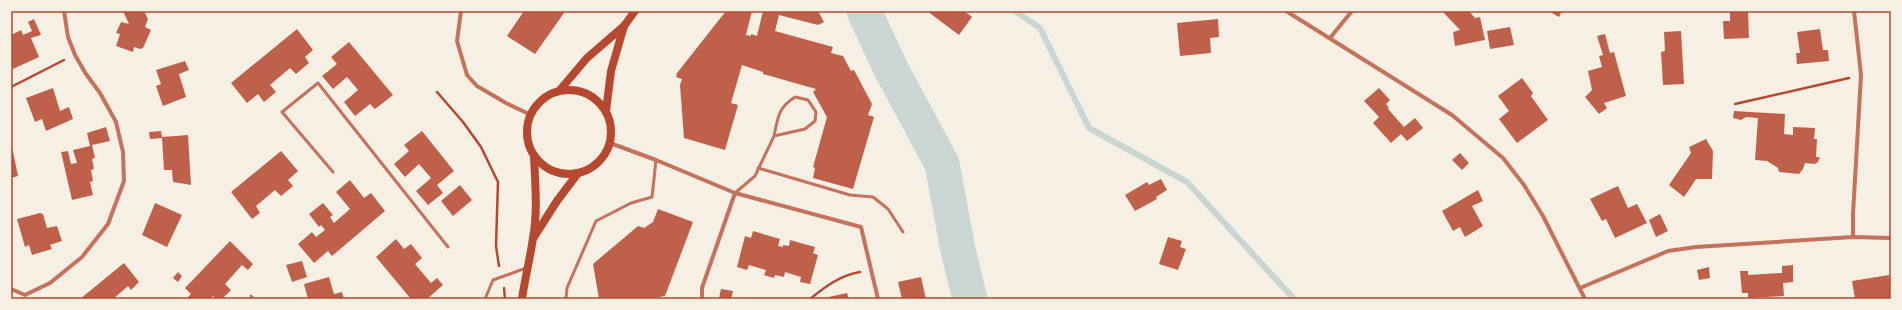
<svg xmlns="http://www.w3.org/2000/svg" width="1902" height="310" viewBox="0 0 1902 310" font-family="'Sofia Sans Condensed',sans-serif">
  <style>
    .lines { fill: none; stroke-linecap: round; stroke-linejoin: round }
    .stream { stroke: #c9d6d2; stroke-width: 6 }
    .river { stroke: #c9d6d2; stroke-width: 35 }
    .building { fill: #bf614a }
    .path { stroke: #b5482f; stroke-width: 2.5 }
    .service { stroke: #c5725c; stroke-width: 3 }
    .minor { stroke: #c5725c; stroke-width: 4 }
    .secondary { stroke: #b5482f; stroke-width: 8 }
    .neatline { fill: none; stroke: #b5482f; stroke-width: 1.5 }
  </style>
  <rect width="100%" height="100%" fill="#f6efe4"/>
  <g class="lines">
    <!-- stream -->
    <path class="stream" d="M1015,11l25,17 49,100 98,54 107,117"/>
    <!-- river -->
    <path class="river" d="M864,11l27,58 51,95 16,86 12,49"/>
  </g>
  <!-- building -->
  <g class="building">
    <path d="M123,11h21l4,8 -3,8 6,3 -8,18 -3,1 -6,-2 -1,5 -17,-6 4,-12 -4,-1 5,-11 8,2z"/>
    <path d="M524,11h37l3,2 -29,41 -28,-18z"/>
    <path d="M726,11h26l-6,24 5,1v-2l6,2 6,-25h55l6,11 -6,3 -39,-10 -4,16 58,16 -2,6 12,3 8,15 3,-1 18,34 -4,11 6,2 -21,72 -40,-11 2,-10 -2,-1 14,-50 -14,-25 3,-3 -53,-15v-2l-21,-7 -11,38 7,2 -13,45 -41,-12 -4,-53 2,-6 -6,-2 1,-4z"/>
    <path d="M927,11h37l8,6 -13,18z"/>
    <path d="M1442,11h27l6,7 5,-1 5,23 -30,6 -2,-14 7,-2z"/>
    <path d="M1548,11h14l-3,6z"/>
    <path d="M1730,11h18l1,27 -25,1 -1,-18h7z"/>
    <path d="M34,19l7,16 -10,3 8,19 -26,12 -2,-6v-28l10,-5 2,5 9,-4 -4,-9z"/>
    <path d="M1218,19l1,18 -9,1 1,15 -31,3 -3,-33z"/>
    <path d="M1510,27l4,18 -24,4 -3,-18z"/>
    <path d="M297,29l16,21 -8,7 4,6 -13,11 -6,-6 -20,17 6,7 -12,10 -6,-8 -11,9 -16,-20z"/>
    <path d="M1820,29l3,21h5l1,11 -32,3 -1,-11h4l-3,-21z"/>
    <path d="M1681,31l3,53 -21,1 -2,-33 4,-1 -1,-19z"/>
    <path d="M1605,34l5,19 4,-1 12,44 -22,7 3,5 -8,6 -14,-17 7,-7 -4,-19 14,-4 -3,-11 4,-1 -6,-19z"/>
    <path d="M349,42l44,53 -18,14 -5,-5 -15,12 -11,-14 14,-12 -11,-13 -14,12 -11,-13 15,-12 -6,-7z"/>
    <path d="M185,61l4,9 -10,4 7,23 -23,9 -7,-20 5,-2 -5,-14z"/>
    <path d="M1522,78l11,15 -2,3 17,24 -31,23 -18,-24 10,-8 -11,-15z"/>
    <path d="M53,88l7,23 9,-4 4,12 -27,12 -4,-12 -7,3 -9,-24z"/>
    <path d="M1379,88l11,12 -4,4 3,4 -1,1 16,18 11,-9 8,10 -16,13 -6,-7 -10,9 -18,-20 6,-6 -15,-16z"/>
    <path d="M1734,111l51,3 -1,20 9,1v-8l22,1 -1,11h3l-1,18h4l-2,5 -3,2 -10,-1 -2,6 -4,5 -20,-2 -1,-4 -11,-7 -12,-1 3,-42 -12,-1 -5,3 -8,-2z"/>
    <path d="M106,127l4,14 -18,4 3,13 -3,1 2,10 -3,1 2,11 -3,1 3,13 -21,5 -11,-48 7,-1 3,13 6,-1 -4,-13 17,-4 -3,-13z"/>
    <path d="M161,131l1,6 26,-2 3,50 -18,-3 -1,-12h-8l-2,-32 -12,1 -1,-7z"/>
    <path d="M422,131l32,40 -17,14 6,8 -15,12 -12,-14 15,-13 -12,-14 -14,13 -11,-13 15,-13 -5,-6z"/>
    <path d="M1706,139l7,12 -1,28h-16l-12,18 -15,-12 22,-32 -2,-6z"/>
    <path d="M11,142l7,34 -7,2z"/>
    <path d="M281,151l17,20 -10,9 5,6 -12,10 -6,-6 -19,16 4,7 -8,6 -21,-27z"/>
    <path d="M1460,153l9,10 -7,7 -10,-10z"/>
    <path d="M1161,179l6,11 -11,7 1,2 -22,12 -10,-16 22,-13 2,3z"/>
    <path d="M350,180l14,18 7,-5 14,18 -53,45 -4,-5 -14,12 -16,-19 14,-12 4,5 9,-7 -4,-5 -2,2 -10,-13 14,-11 10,12 -3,2 4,6 16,-14 -14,-17z"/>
    <path d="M460,185l12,15 -19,16 -12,-15z"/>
    <path d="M1618,186l10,22 9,-4 10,19 -32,15 -9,-19 -4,2 -12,-22z"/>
    <path d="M1478,190l5,11 -11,5 11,20 -18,11 -5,-10 -7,4 -11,-20z"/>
    <path d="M155,203l27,12 -15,32 -25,-12z"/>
    <path d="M658,209l35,13 -28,74 -16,3h-50l-6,-35 45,-38 6,2 9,-6z"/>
    <path d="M40,213l3,1 4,14 10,-2 5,15 -12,4 2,4 -20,6 -3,-10 -4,2 -8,-28z"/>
    <path d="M1660,214l8,17 -12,6 -7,-17z"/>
    <path d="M753,231l27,8 -2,7 5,1v-2l6,1 1,-6 25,7 -2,6 5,2 -8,29 -10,-2 1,-5 -16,-5 -1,5 -9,-2 -1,3 -10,-3 2,-5 -17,-5 -2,5 -10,-3 8,-31 6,2z"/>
    <path d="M1168,237l14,4 -2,6 6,2 -8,21 -19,-6z"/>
    <path d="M396,239l8,10 7,-5 11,14 -7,6 16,19 6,-5 6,7 -16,14h-16l-35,-42z"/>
    <path d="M230,241l23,23 -5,6 -6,-5 -17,19 6,6 -9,9h-6l-3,-3 -3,3h-24l5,-5 -6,-6z"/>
    <path d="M302,261l5,16 -15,5 -6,-17z"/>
    <path d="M124,263l15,19 -8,8 -3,-4 -15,13h-33z"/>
    <path d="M1793,265v17l-10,1 1,13 -36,2v-5h-6l-2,-22h8v4l34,-2v-7z"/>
    <path d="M1709,267l1,11 -11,2 -2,-10z"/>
    <path d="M178,272l4,4 -4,6 -5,-4z"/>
    <path d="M1889,275l2,24h-36l-3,-18z"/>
    <path d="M329,277l5,17 8,-2 2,7h-36l-4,-15z"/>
    <path d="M921,277l5,22h-24l-4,-17z"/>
    <path d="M721,289l12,2 -2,8 -12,-1z"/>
    <path d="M847,293l2,6h-25v-1z"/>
  </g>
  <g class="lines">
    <!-- path -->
    <g class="path">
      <path d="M11,87l53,-27"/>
      <path d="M437,92l26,30 18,25 17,35 -2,64 3,20"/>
      <path d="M1735,104l114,-26"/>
      <path d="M504,288l1,11"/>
      <path d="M810,299c16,-13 31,-24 50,-27"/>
    </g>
    <!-- service -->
    <g class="service">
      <path d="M758,168l92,27 23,2 15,12 15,23"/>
      <path d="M333,172l-51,-60 36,-29 130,164"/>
      <path d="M735,193l20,-17 19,-40 31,-7 10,-8 1,-9 -8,-12 -13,-3c-17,11 -17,20 -21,39"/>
      <path d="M251,296l3,3"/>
      <path d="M485,299l8,-19 33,-12"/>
      <path d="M566,299l1,-11 29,-67 35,-18 21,-6 4,-37"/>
    </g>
    <!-- minor -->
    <g class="minor">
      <path d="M461,11l-4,30 10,34 10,11 29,17 25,12"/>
      <path d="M1286,11l166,104 51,43 21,27 19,31 42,83"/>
      <path d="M1330,38l22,-27"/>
      <path d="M610,143l46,17 79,33 126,34 17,72"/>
      <path d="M1853,237v-23l8,-139 -7,-64"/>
      <path d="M1580,288l88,-37 28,-4 157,-10 38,1"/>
      <path d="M11,289l14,6 25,-12 32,-26 26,-33 16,-43 -1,-29 -7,-30 -16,-29 -14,-19 -11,-19 -7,-18 -4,-26"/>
      <path d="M702,299v-11l33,-95"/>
    </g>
    <!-- secondary -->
    <g class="secondary">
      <circle cx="569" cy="132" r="42"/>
      <path d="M559,91l28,-33 37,-32 11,-15"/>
      <path d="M606,111l5,-40 13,-45"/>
      <path d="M534,237l23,-36 21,-28"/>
      <path d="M522,299c3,-21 8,-40 11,-61 5,-27 2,-56 1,-83"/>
    </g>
  </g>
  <!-- border -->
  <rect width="1902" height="310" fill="none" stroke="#f6efe4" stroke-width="24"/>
  <rect x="12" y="12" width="1878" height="286" class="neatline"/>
</svg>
